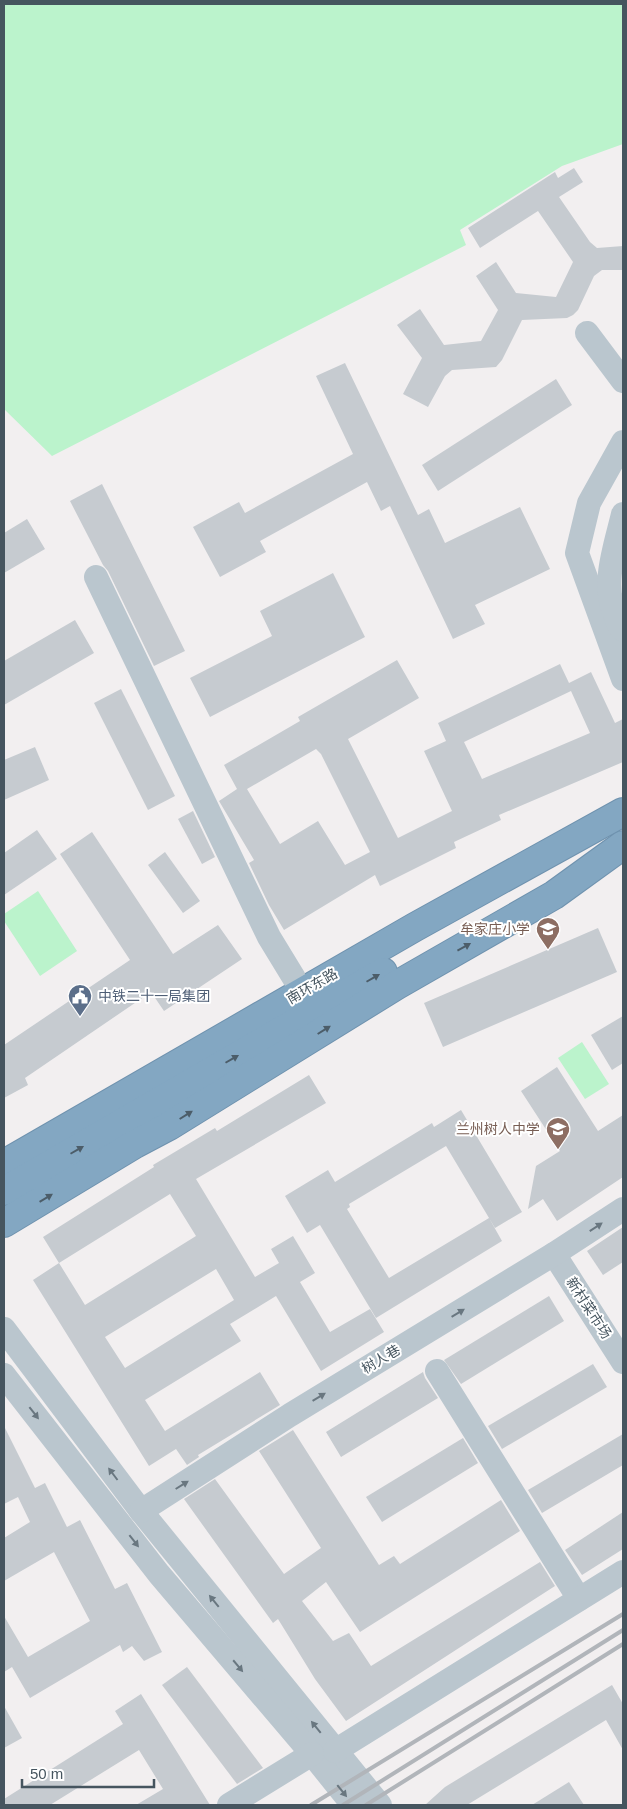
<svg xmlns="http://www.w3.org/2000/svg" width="627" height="1809" viewBox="0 0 627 1809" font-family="Arial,'Noto Sans SC',sans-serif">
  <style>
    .green { fill: #bbf3cc }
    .building { fill: #c6cbd0; fill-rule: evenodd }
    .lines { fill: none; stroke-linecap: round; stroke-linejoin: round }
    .highway-casing { stroke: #6f92ae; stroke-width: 30 }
    .minor { stroke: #bac6ce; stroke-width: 24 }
    .highway { stroke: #83a7c2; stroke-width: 28 }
    .rail { stroke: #b1b5ba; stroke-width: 4 }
    .oneway { fill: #4c5d69 }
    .oneway2 { fill: #697780 }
    .labels { text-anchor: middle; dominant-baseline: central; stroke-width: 4; stroke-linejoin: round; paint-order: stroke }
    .education-label { font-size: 14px; fill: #785e54; stroke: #fff; text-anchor: end }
    .street-label { font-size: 14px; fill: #46555f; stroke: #fff }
    .service-label { font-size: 14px; fill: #4e5e75; stroke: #fff; text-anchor: start }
  </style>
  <rect width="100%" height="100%" fill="#f2eff0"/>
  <!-- green -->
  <g class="green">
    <path d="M4,4h619v140l-61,22 -102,64 6,15 -414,211 -48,-47z"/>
    <path d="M38,891l39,60 -37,25 -36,-55v-7z"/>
    <path d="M582,1042l27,42 -24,15 -27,-41z"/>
  </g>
  <!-- building -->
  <g class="building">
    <path d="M574,168l9,14 -24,15 31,45 7,6 26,-2v24h-21l-8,6 -16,34 -5,5 -6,3 -45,2 -20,40 -6,7 -44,3 -7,6 -17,31 -25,-13 19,-36 -25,-33 23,-16 24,36 37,-4 17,-31 -22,-34 20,-14 20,31 40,4 17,-35 -35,-51 -58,37 -12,-20 87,-56 3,6z"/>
    <path d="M345,363l73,152 11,-6 16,34 75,-36 30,62 -75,36 10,19 -32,15 -63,-133 -9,5 -14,-29 -107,59 6,11 -46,25 -27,-50 46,-25 6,11 108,-59 -37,-78z"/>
    <path d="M556,379l16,26 -134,86 -16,-26z"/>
    <path d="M102,484l83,167 -31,15 -46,-95 -5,-6 -33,-64z"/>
    <path d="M27,519l18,30 -41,24v-40z"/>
    <path d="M333,573l32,64 -155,80 -20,-39 82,-42 -12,-25z"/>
    <path d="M75,620l19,33 -90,52v-44z"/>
    <path d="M397,660l22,38 -71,41 50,99 54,-27 -28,-60 22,-10 -8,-18 122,-59 9,19 22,-11 24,51 8,-4v43l-124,53 2,5 -47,22 2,6 -76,38 -5,-11 -91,55 -15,-25 -20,-42 5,-3 -35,-59 18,-12 -13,-24 76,-44 -2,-4zM571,691l19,42 -108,46 -18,-37zM316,749l5,5 49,98 -25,13 -27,-44 -38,23 -33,-55z"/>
    <path d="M121,689l54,107 -27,14 -54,-107z"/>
    <path d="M35,747l14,33 -45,20v-40z"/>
    <path d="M193,811l22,46 -13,7 -24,-45z"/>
    <path d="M37,830l20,29 -53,36v-42z"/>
    <path d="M92,832l81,122 45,-29 24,34 -78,52 -13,-19 -126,86 3,7 -24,13v-53l126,-85 -70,-106z"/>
    <path d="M165,852l35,49 -17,12 -35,-48z"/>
    <path d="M598,928l19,44 -174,75 -19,-44z"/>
    <path d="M623,1016v47l-11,7 -21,-35z"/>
    <path d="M557,1067l41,64 25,-16v62l-66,44 -14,-22 -15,10 8,-43 24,-15 -39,-60z"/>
    <path d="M309,1075l17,28 -130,76 59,98 24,-14 -8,-14 22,-13 22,37 -15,9 30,50 40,-23 14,23 -63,39 -45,-75 -46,28 11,17 -96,59 20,31 95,-59 20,33 -82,50 1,2 -12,8 -11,-16 -27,17 -116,-186 26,-17 -16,-26 111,-70 -1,-2 62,-37 2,3zM170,1194l26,42 -111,69 -26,-42zM216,1269l18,31 -109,68 -20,-31z"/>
    <path d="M461,1110l61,102 -27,16 -49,-82 -97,58 1,3 -3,2 42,69 100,-60 13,23 -126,77 -56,-93 -13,8 -22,-37 43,-26 7,12 97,-59 2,4z"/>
    <path d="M623,1227v35l-20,13 -16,-24z"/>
    <path d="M549,1296l15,25 -103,63 -17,-24z"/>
    <path d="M593,1364l14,23 -105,62 -14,-23z"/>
    <path d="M423,1372l2,6 13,20 -97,59 -15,-25z"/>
    <path d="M4,1426l31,62 10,-5 22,44 13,-7 35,69 12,-6 35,69 -18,9 -12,-15 -9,6 -3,-7 -90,53 -18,-31 -8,5v-56l24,41 62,-36 -36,-69 -50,29v-43l26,-16 -12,-25 -14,7z"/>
    <path d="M293,1430l86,135 15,-9 6,8 101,-64 19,31 -160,101 -34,-50 -24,19 31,40 16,-8 22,33 169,-104 15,24 -209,135 -31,-42 -37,-60 -5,4 -89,-124 31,-20 69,95 37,-26 -62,-97z"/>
    <path d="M623,1434v31l-81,48 -14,-23z"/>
    <path d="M463,1438l15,25 -96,59 -16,-25z"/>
    <path d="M623,1512v37l-41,26 -17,-25z"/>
    <path d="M187,1667l76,101 -26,16 -75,-99z"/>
    <path d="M612,1685l11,19v46l-17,-30 -139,85h-42l20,-18z"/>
    <path d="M141,1694l69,111h-74l27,-16 -24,-39 -89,55h-46v-6l119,-75 -8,-13z"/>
    <path d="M4,1706l18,32 -18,10z"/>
    <path d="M569,1782l15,23h-52z"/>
  </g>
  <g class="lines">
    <!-- highway casing -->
    <g class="highway-casing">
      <g id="highway">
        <path d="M4,1164l411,-237 208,-115"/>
        <path d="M4,1191l379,-219"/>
        <path d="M4,1223l131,-79 34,-18 228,-141 157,-90 69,-50"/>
      </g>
    </g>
    <!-- minor -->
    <g class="minor">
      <path d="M587,333l36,48"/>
      <path d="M623,442l-34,61 -12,50 46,126"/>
      <path d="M623,514c-8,34 -22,70 -7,103 2,5 3,10 7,13"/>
      <path d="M96,577l173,360 25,41"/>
      <path d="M554,1254l69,108"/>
      <path d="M4,1329l137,182 239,294"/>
      <path d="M437,1371l142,228"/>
      <path d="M4,1375l155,199 153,180 41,51"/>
      <path d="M141,1511l149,-96 264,-161 69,-45"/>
      <path d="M335,1751l288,-179"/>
      <path d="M229,1805l83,-51"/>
    </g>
    <!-- highway -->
    <use href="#highway" class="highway"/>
    <!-- rail -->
    <g class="rail">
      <path d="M311,1805l312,-191"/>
      <path d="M343,1805l280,-175"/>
      <path d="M366,1805l257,-161"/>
    </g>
  </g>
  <!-- one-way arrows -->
  <defs><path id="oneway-solid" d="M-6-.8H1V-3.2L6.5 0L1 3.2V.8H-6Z" transform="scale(1.25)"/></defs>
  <g class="oneway">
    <use href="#oneway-solid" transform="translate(464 947) rotate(-29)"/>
    <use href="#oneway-solid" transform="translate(373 978) rotate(-30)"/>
    <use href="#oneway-solid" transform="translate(324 1030) rotate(-32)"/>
    <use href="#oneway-solid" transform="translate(232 1059) rotate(-30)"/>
    <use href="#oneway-solid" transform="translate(186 1115) rotate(-32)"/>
    <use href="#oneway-solid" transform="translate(77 1150) rotate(-30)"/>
    <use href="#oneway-solid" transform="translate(46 1198) rotate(-31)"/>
  </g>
  <g class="oneway2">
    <use href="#oneway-solid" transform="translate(596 1227) rotate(-33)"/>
    <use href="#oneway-solid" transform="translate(458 1313) rotate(-31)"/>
    <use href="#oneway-solid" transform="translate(319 1397) rotate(-31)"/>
    <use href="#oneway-solid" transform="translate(34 1413) rotate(52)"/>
    <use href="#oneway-solid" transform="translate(113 1474) rotate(-127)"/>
    <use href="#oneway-solid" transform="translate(182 1485) rotate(-32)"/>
    <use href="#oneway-solid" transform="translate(134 1541) rotate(52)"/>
    <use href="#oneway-solid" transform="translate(214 1601) rotate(-129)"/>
    <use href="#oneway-solid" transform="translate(238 1666) rotate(50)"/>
    <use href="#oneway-solid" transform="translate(316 1727) rotate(-129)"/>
    <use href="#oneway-solid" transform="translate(342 1791) rotate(51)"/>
  </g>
  <!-- icons -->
  <defs>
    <g id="school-pin" transform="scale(1.25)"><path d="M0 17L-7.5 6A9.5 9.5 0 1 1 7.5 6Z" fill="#8d6e63" stroke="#fff"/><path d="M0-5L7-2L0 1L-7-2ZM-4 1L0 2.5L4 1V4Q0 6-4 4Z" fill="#fff"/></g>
    <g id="civic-pin" transform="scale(1.25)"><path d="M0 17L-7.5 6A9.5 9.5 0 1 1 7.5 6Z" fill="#5c6f8a" stroke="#fff"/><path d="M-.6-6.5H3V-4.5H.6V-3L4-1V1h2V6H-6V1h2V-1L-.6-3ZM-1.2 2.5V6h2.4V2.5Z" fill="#fff"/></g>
  </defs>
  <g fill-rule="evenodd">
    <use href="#school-pin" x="548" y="929"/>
    <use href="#civic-pin" x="80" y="996"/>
    <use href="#school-pin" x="558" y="1129"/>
  </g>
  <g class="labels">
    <!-- education labels -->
    <g class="education-label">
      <text x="530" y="929">牟家庄小学</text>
      <text x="540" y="1129">兰州树人中学</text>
    </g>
    <!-- street labels -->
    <g class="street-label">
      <text transform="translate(312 986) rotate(-30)">南环东路</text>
      <text transform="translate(589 1308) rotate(57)">新村菜市场</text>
      <text transform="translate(381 1359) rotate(-31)">树人巷</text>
    </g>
    <!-- service labels -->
    <g class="service-label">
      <text x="98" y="996">中铁二十一局集团</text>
    </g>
  </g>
  <!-- border -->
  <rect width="627" height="1809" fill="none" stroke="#46555f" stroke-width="10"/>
  <!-- scale -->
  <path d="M22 1779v8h132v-8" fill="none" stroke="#46555f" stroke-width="2.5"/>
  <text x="30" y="1779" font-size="15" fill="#46555f" stroke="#ffffff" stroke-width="4" paint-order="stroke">50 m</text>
</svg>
